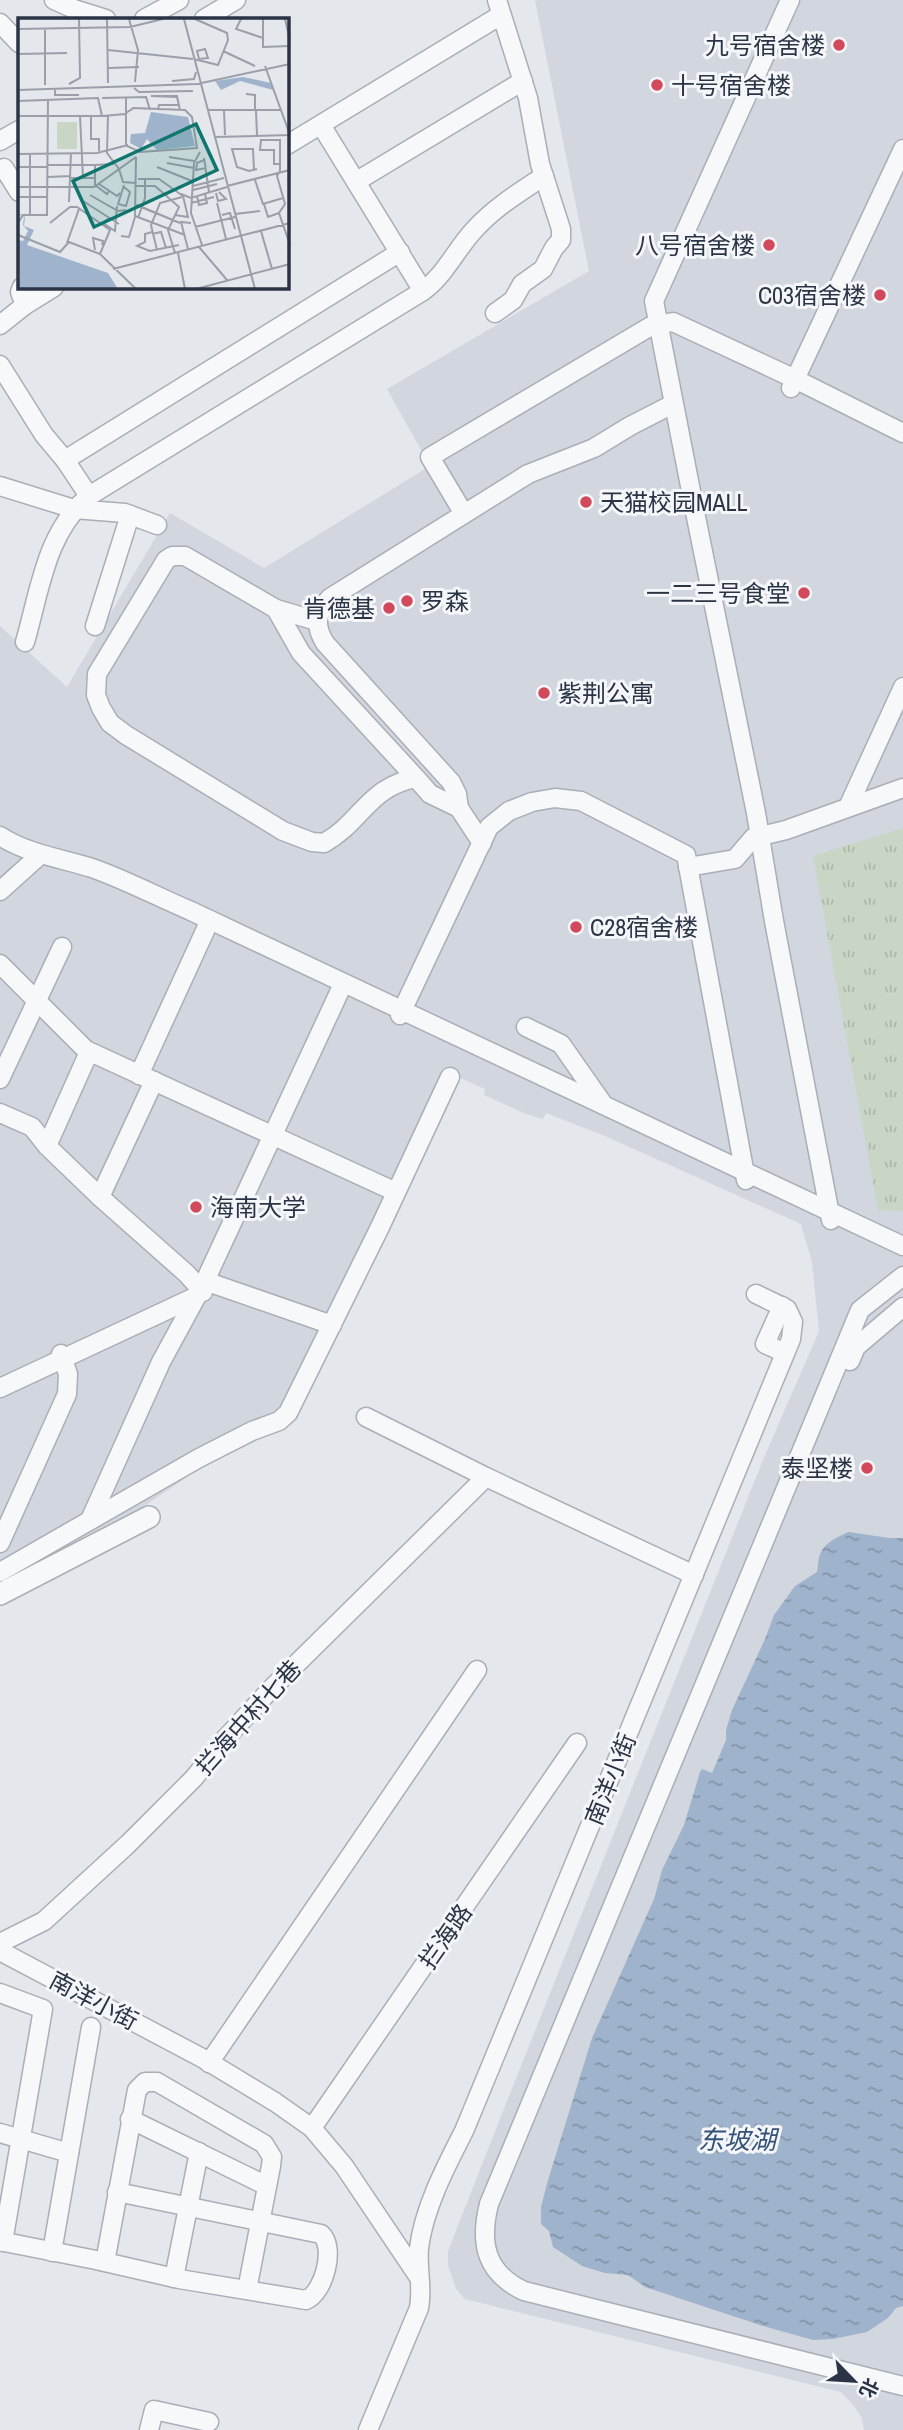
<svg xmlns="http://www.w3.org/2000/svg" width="903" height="2430" viewBox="0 0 903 2430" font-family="'Archivo Narrow','Noto Sans SC',sans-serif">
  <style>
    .built { fill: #d2d6de }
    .grass { fill: url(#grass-tufts) }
    .water { fill: url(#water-ripples) }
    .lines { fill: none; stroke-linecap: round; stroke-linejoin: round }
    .minor-casing { stroke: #a9aeb7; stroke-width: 21 }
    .tertiary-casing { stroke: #a9aeb7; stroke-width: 24 }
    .minor { stroke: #f7f8fa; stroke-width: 18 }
    .tertiary { stroke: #f7f8fa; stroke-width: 21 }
    .poi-dot { fill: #d1495b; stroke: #f4f6f9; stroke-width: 2.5 }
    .labels { text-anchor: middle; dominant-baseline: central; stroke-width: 6; stroke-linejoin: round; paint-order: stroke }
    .poi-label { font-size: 24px; fill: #2b3445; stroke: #f4f6f9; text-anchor: end }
    .street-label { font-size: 24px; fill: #2b3445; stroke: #f4f6f9 }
    .water-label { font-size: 26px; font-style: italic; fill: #34527a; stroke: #f4f6f9 }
    .inset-road { fill: none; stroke: #9a9fa9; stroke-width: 2 }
    .view { fill: #0f766e; fill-opacity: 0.15; stroke: #0f766e; stroke-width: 3.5 }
    .inset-edge { fill: none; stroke: #2b3445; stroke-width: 3.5 }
  </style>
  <defs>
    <pattern id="grass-tufts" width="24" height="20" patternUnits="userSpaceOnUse" patternTransform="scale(1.75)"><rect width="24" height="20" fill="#c9d6c5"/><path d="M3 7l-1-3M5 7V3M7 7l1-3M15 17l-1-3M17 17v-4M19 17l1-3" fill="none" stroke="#adb8ab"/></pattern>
    <pattern id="water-ripples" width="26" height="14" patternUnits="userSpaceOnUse" patternTransform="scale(1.75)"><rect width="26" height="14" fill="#9fb4cc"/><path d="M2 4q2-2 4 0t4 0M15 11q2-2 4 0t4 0" fill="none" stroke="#8293a7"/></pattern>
  </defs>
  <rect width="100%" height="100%" fill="#e4e7ec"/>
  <!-- built -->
  <path class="built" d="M535,0h368v2430h-39l-2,-12 -9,-13 -12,-13 -376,-93 -9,-10 -8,-24v-14l55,-140 260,-651 56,-129 -7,-69 -11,-38 -196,-88 -59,-23 -3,6 -17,-5 -42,-19 1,-6 -31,-14 -155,329 -99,60 -20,18 -60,40 -120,59v-955l67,61 103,-174 94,55 166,-102 -43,-77 202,-118z"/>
  <!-- grass -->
  <path class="grass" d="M903,828v383l-25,-1 -65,-354z"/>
  <!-- water -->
  <path class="water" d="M849,1532l40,6h14v768l-7,2 -8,10 -21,14 -34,7 -20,1 -50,-14 -118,-39 -17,-12 -23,-2 -23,-7 -29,-19 -4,-16 -8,-7v-17l7,-27 44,-142 62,-139 8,-29 22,-45 16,-53 2,-3 10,4 14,-33v-10l6,-20 33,-71 9,-24 21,-29 22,-14c1,-6 1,-13 3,-18 5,-12 19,-18 29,-22z"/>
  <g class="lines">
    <!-- minor casing -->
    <g class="minor-casing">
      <g id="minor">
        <path d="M54,0l20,9 32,10"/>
        <path d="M790,0l-136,301 43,221 59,291 18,108 57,299"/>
        <path d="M144,19l35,-19"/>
        <path d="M204,19l32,-19"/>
        <path d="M0,23l19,20"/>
        <path d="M321,125l102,166"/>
        <path d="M0,141l19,-11"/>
        <path d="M287,145l214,-130"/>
        <path d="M0,170l4,-2 15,24"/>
        <path d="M357,181l166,-100"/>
        <path d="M22,287l-2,5 5,13"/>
        <path d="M495,313l18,-13 9,-16 21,-15 11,-21 7,-8v-11l-21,-65 -12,-66 -31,-98"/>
        <path d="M0,325l25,-20 29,-18"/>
        <path d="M0,365l44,70 21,25 335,-208"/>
        <path d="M791,388l112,-239"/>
        <path d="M65,460l24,36"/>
        <path d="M0,486l74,23 51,4 32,12"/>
        <path d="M464,514l-34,-57 221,-131 22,-4 118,55 112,56"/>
        <path d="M276,609l41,12"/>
        <path d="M95,626l35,-111"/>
        <path d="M25,642c15,-52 21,-110 64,-146l334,-205c23,-17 33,-42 52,-62 20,-22 45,-37 69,-53"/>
        <path d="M416,778c-48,9 -54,44 -92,65l-12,-1 -29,-11 -157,-96 -16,-12 -9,-15 -5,-13 1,-21 69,-114 6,-4h13l91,53 25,44 115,125 14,16 29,14"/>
        <path d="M848,807l55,-120"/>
        <path d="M0,836c28,18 60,22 92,32 34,12 66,29 99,43l712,335"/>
        <path d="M482,843l-23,-35 -2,-14 -6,-12 -126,-139c-11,-18 -9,-30 5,-45l198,-124 66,-26 36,-22 43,-22"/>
        <path d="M688,867l47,-8 18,-21 33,-8 117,-42"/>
        <path d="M0,891l40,-36"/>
        <path d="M0,964l86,86 310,142"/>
        <path d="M400,1015l89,-188 20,-16 23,-9 23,-4 26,3 105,54 60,325"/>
        <path d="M526,1027l35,17 42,60"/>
        <path d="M139,1075l71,-155"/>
        <path d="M0,1079l62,-132"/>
        <path d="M154,1081l-54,116 87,77 16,18"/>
        <path d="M0,1113l32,14 15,19 53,51"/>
        <path d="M47,1146l42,-94"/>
        <path d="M903,1276l-43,34 -371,894c-10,40 -3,69 35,87l379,95"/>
        <path d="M205,1281l127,44"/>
        <path d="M782,1306l-17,38 20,9"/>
        <path d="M850,1361l6,-14 47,-40"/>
        <path d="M0,1388l197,-92"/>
        <path d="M366,1417l120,60 208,98"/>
        <path d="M90,1520l71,-158 44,-81 138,-297"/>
        <path d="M0,1543l67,-149 1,-20 -7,-20"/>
        <path d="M0,1572l199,-114 53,-27 27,-10 9,-8 92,-186 70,-150"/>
        <path d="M0,1943l44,-22 84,-77 66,-66 31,-39 45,-49 216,-213"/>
        <path d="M0,1951l204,108 71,43 37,26 32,38 74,110"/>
        <path d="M0,1993l43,16 -40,233"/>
        <path d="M209,2063l268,-393"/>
        <path d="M130,2119l137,67"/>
        <path d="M312,2128l265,-385"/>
        <path d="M0,2133l69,20"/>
        <path d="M0,2241l96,19 83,19 127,21c18,-7 30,-53 15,-66l-204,-42"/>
        <path d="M52,2252l39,-225"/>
        <path d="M105,2262l32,-172 8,-8h12l107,62 8,13 -1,9 -24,124"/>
        <path d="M174,2278l25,-126"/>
        <path d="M149,2430l5,-20 55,12"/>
        <path d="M368,2430l51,-122c4,-21 -2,-40 0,-60 5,-40 27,-82 45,-117l327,-792 2,-17 -6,-13 -31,-15"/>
      </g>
    </g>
    <!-- tertiary casing -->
    <g class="tertiary-casing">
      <path id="tertiary" d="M0,1594l149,-77"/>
    </g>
    <!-- minor -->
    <use href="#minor" class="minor"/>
    <!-- tertiary -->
    <use href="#tertiary" class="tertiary"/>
  </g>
  <!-- markers -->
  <g class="poi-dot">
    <circle cx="839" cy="45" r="7"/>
    <circle cx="657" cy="85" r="7"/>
    <circle cx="769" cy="245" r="7"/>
    <circle cx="880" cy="295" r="7"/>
    <circle cx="586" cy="502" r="7"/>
    <circle cx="804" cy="593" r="7"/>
    <circle cx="407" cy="601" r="7"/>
    <circle cx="389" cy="608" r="7"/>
    <circle cx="544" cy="693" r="7"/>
    <circle cx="576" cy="927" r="7"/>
    <circle cx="196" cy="1207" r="7"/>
    <circle cx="867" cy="1468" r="7"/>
  </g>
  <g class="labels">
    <!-- poi labels -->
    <g class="poi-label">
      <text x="825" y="45">九号宿舍楼</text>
      <text x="671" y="85" text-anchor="start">十号宿舍楼</text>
      <text x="755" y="245">八号宿舍楼</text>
      <text x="866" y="295">C03宿舍楼</text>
      <text x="600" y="502" text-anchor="start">天猫校园MALL</text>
      <text x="790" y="593">一二三号食堂</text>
      <text x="421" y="601" text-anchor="start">罗森</text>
      <text x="375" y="608">肯德基</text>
      <text x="558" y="693" text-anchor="start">紫荆公寓</text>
      <text x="590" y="927" text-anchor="start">C28宿舍楼</text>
      <text x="210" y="1207" text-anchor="start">海南大学</text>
      <text x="853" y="1468">泰坚楼</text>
    </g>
    <!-- street labels -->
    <g class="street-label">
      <text transform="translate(248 1717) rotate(-48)">拦海中村七巷</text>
      <text transform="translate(610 1779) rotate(-68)">南洋小街</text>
      <text transform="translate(445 1936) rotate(-55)">拦海路</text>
      <text transform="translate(94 2000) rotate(28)">南洋小街</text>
    </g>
    <!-- water labels -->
    <g class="water-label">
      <text x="737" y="2139">东坡湖</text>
    </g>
  </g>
  <!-- overview -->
  <g transform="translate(18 18)">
    <rect width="271" height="271" fill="#e4e7ec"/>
    <path d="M39,104h20v27h-20z" fill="#c9d6c5"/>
    <path d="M225,59l28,6 2,7 -33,-9 -19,9 -6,-9zM133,94l37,5 7,29 -38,4 -10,-11 -6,10 -11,-6 1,-9 14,-1zM0,196h3l4,3 -1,9 10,4 -7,15 81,28 10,16h-100v-49l5,1 5,-10 -5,-6 1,-8z" fill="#9fb4cc"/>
    <path class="inset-road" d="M89,1l1,64M111,1l9,31 -3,32M166,1l71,270M223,1l-5,10 27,9M245,1v28l27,-1M267,1l5,22M0,11l112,-2 33,-8M27,11v56M187,31l3,9 -9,1 -2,-8zM90,32l85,9M205,33l32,15M0,36l49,-1M176,41l24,6 10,-25 -1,-7 -32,-14M247,48l25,69M90,50l31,-1M154,63l22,-2 2,-7M51,66l11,-6 -1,-59M116,70l5,4 54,-1M37,71v6h24M0,72l179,-6 93,-20M228,76l9,1v16M84,80l44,-1 4,13M140,92l1,-5h20M162,92l-3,-13 -26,-1h26l3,14M190,92h74M206,92l1,25M238,93l1,24M0,94v-11l80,-3 4,18M0,98h85l22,-2 1,-1 6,-4 1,-1 52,2 7,7 5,31 -57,4 -13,-6 -1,-2v-47M62,98l3,62M73,98v23h8v12M90,98l-1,37 12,16M197,119l75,-2M182,134l-6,11 -3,50 11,32M0,136l79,-1 31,-8M118,139l-1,59 50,19M151,139l25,4M186,140l5,34M186,142l-7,3 -1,7 10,-2M149,145l27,5M261,146h-5v-14h-14l1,-10h19v31l-3,5 8,28 -6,9 11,32M30,147h47M0,149h30M139,149l35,14M101,151l4,13 13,1M236,152l-1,-21h-21l5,18 12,4 8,-2M30,159l22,-1M52,160h25M120,161h21l24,17 5,21 -13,-2M237,162l8,24 20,-6M81,166l18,12 3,-3M118,168h19l24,21 -11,23 7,23M175,168l31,-8M209,168l63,-16M0,169h76l42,-30M106,169l6,5 -4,14 -8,-2 6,-19M175,172l24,-6M91,173l-2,3 -12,-9v-20l19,-1M198,175l2,8 8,-2 -7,-7M163,176l10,4 36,-11M72,177l28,16 8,-1M179,178l2,9 8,-2 -2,-9M0,179h30M65,183l36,23M51,184l2,-49M173,185l23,-6M199,185l9,36M246,186l4,13 11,-4M118,187l44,18 -43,-18M217,196l25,-3M12,197v-61M204,197l8,-2 5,16M91,200l-6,5 12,8 2,-25M120,200l7,-20v-19M0,205l5,-8h24l1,-116M32,205l20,-16h7l33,23 -10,24M177,209l40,-10M243,213l11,38M134,214l-7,2v8l-8,4 13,5 29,-6M134,216l9,-2 5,16M0,217l42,17 9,-10 31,12 36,35M103,218l8,1 6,-20M49,225l12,-34M181,229l28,33M170,231l-7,-27 10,1M77,232l-2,-12 10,3 -1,4M139,232l-6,-25 9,-22 22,-6M160,235l7,36M95,251l177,-46M178,271l94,-25"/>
    <path class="view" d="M178,106l21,46 -123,57 -21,-46z"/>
    <rect width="271" height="271" class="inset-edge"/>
  </g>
  <!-- north arrow -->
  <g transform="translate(854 2381) rotate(115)" stroke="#f4f6f9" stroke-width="5" paint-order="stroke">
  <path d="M0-5L12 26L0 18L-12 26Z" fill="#2b3445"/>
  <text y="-10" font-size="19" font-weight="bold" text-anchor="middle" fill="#2b3445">北</text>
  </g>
</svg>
